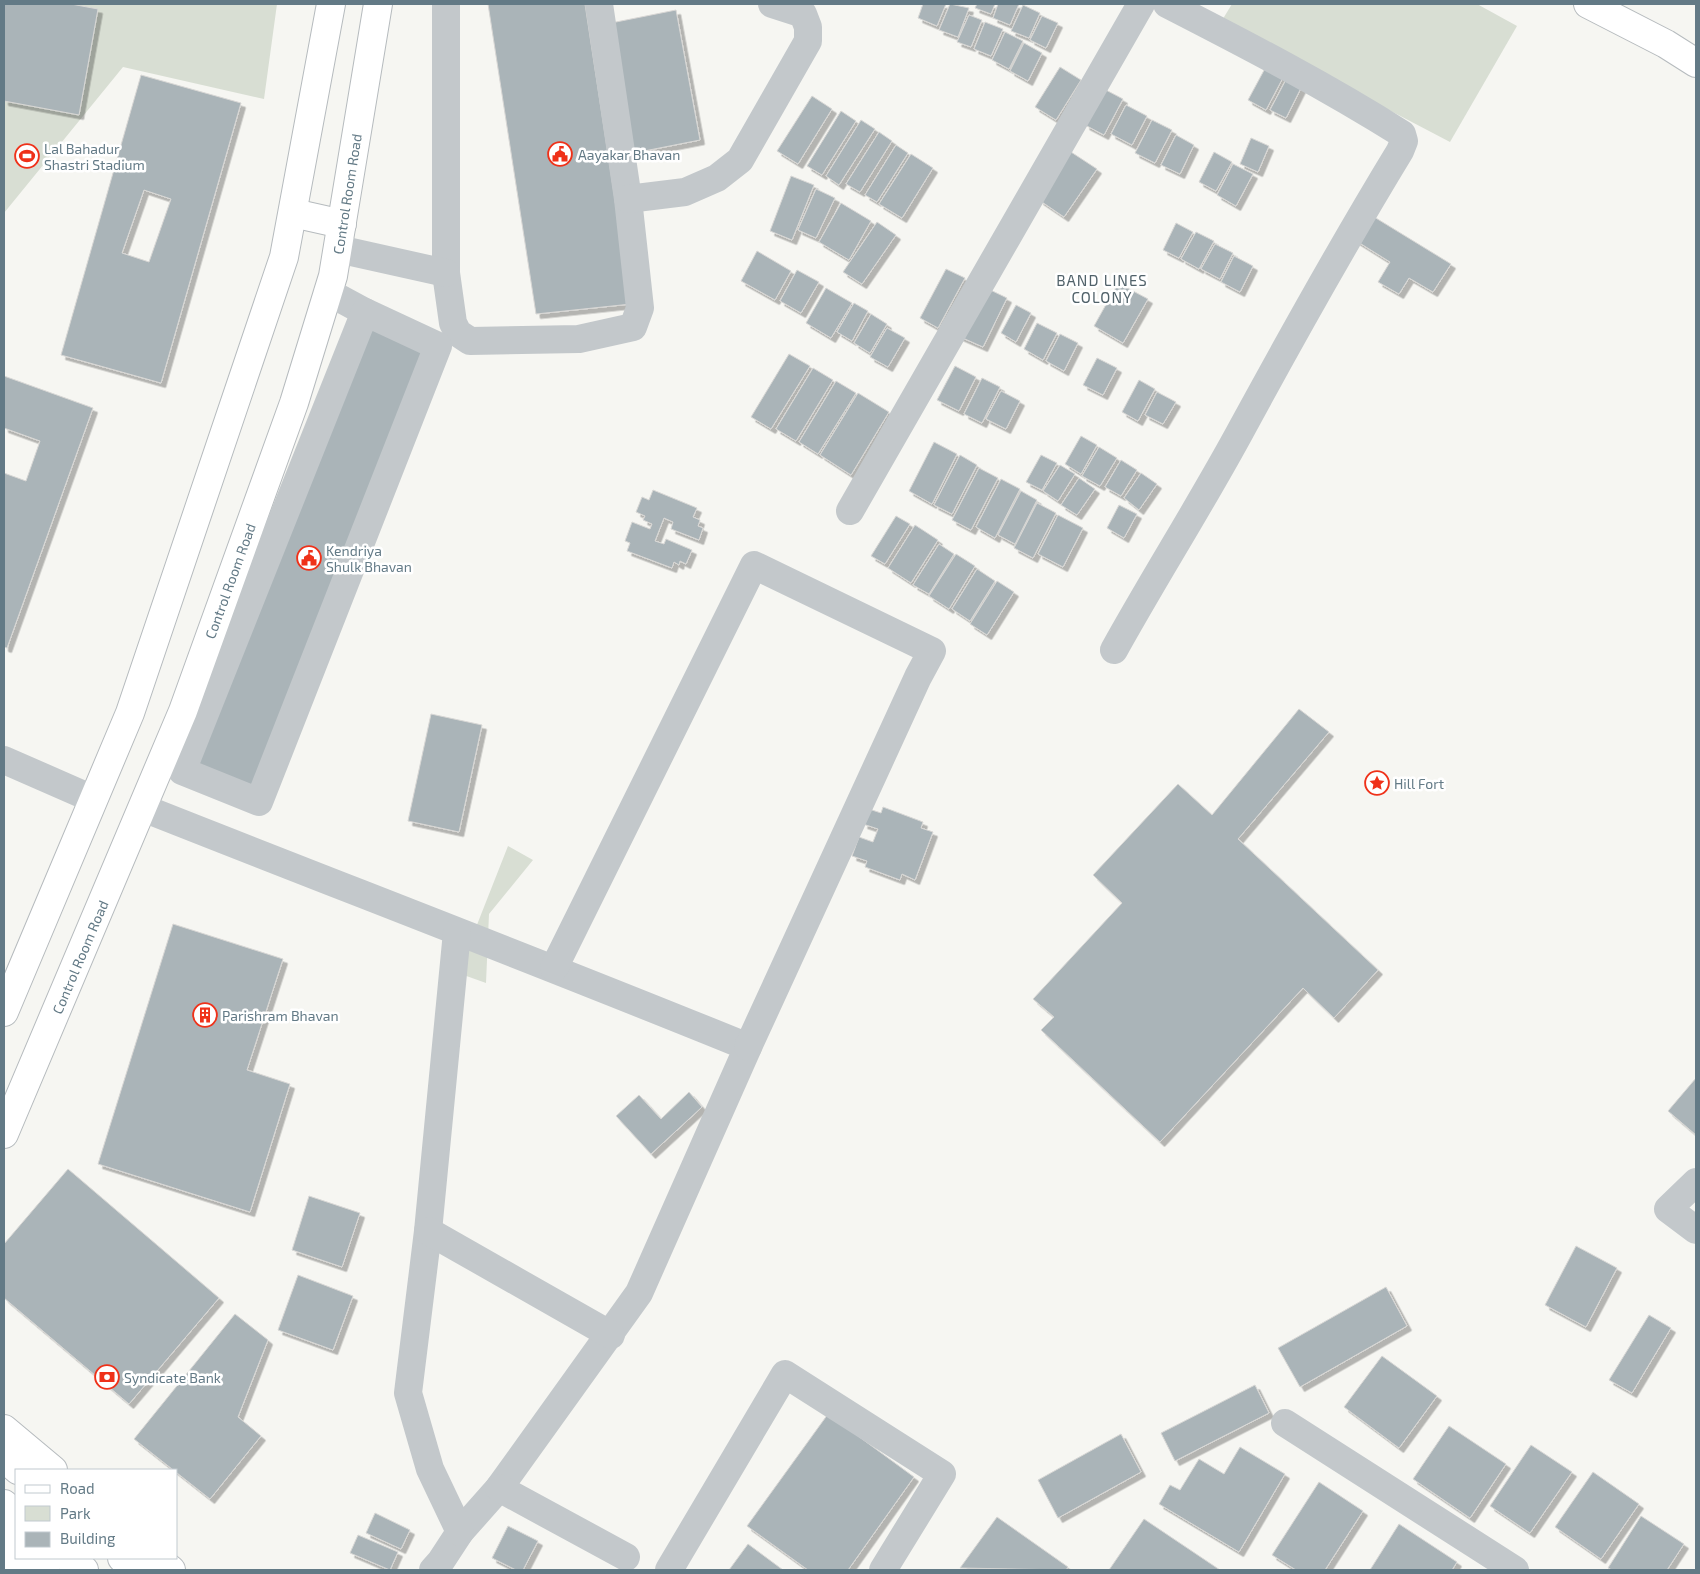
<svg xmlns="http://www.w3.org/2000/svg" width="1700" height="1574" viewBox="0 0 1700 1574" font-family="'Exo 2',sans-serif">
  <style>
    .green { fill: #d8ded3 }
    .building { fill: #aab4b8; stroke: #d8d7d5; fill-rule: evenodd; filter: url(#shadow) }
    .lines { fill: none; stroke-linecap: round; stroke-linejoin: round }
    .major-casing { stroke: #b6bbbe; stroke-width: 30 }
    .minor { stroke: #c3c8cb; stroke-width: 28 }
    .major { stroke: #fff; stroke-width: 28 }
    .labels { text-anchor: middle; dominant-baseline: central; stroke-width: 5; stroke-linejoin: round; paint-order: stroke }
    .poi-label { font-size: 14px; fill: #637a86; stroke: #fff; text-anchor: start }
    .street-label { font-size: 14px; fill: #637a86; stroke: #fff }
    .neighbourhood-label { font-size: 15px; letter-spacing: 1px; fill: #51626a; stroke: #fff }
  </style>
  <defs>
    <filter id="shadow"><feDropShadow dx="4.5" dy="4.5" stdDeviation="0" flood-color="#0004"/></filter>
  </defs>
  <rect width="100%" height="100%" fill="#f6f6f2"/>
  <!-- green -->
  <g class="green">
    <path d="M4,4h273l-13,95 -141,-32 -119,146z"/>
    <path d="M1232,4h245l40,22 -67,116 -229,-120z"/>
    <path d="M508,846l25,14 -44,54 -3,69 -28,-10z"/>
  </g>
  <!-- building -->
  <g class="building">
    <path d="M4,4h67l27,5 -19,106 -75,-14z"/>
    <path d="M488,4h97l46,300 -95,10z"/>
    <path d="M923,4h23l-9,22 -19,-8z"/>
    <path d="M950,4l19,4 -11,29 -19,-7z"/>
    <path d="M977,4h18l-4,10 -16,-6z"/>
    <path d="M998,4h21l-9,21 -17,-7z"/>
    <path d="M1023,5l17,8 -11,25 -18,-7z"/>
    <path d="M676,10l24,130 -66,13 -23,-130z"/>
    <path d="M969,15l13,5 -11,27 -14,-5z"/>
    <path d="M1042,16l16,7 -12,25 -16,-8z"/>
    <path d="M985,22l18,7 -12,27 -17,-7z"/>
    <path d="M1005,32l18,9 -14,28 -17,-9z"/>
    <path d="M1024,43l18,10 -14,28 -18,-10z"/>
    <path d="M1269,61l18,9 -21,40 -18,-10z"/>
    <path d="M1060,67l21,13 -25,40 -21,-13z"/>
    <path d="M1290,72l15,8 -19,38 -16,-8z"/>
    <path d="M141,75l100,28 -80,280 -100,-28zM144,190l27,9 -22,63 -27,-9z"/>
    <path d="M1104,89l19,10 -19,36 -19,-10z"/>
    <path d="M812,96l20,13 -34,55 -21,-13z"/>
    <path d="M1126,105l21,11 -15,29 -21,-11z"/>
    <path d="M841,111l15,10 -34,54 -15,-9z"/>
    <path d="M861,120l14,9 -36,56 -13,-9z"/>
    <path d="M1152,120l20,10 -17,33 -20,-10z"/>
    <path d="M879,132l13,9 -32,51 -14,-8z"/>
    <path d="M1176,135l18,10 -14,29 -19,-9z"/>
    <path d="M1251,138l18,8 -11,26 -18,-8z"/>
    <path d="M896,145l12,8 -31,49 -12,-7z"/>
    <path d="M1071,152l26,17 -33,48 -25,-17z"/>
    <path d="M1214,152l18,10 -16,29 -17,-9z"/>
    <path d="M911,154l22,14 -31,50 -23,-14z"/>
    <path d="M1233,164l20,10 -17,32 -19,-11z"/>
    <path d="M791,176l23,9 -22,55 -22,-9z"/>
    <path d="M816,189l19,9 -19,40 -18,-8z"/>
    <path d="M841,203l30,18 -22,39 -30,-18z"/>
    <path d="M1366,212l85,52 -18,28 -24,-14 -10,16 -21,-12 12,-20 -40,-25z"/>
    <path d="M877,222l19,13 -34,49 -19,-12z"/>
    <path d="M1176,223l17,9 -14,26 -16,-8z"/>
    <path d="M1196,232l18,9 -15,28 -18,-10z"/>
    <path d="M1215,244l18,9 -13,26 -19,-10z"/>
    <path d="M757,251l34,20 -16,29 -34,-19z"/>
    <path d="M1234,256l19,10 -13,26 -19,-10z"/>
    <path d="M946,269l19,9 -27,50 -18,-10z"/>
    <path d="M797,270l22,12 -18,31 -21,-12z"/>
    <path d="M1118,283l30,16 -25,44 -29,-17z"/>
    <path d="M980,285l27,13 -24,49 -27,-12z"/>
    <path d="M826,288l26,15 -21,35 -25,-15z"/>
    <path d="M854,303l14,8 -16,30 -15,-9z"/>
    <path d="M1016,305l15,8 -15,29 -15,-9z"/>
    <path d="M871,314l16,10 -17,29 -16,-10z"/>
    <path d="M1037,323l20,10 -14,27 -19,-11z"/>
    <path d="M366,327l58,23 -172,439 -58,-23z"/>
    <path d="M887,328l18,10 -17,29 -18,-10z"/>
    <path d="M1060,334l18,9 -14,28 -18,-10z"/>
    <path d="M789,354l21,12 -39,63 -20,-12z"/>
    <path d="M1097,358l20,10 -14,27 -20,-10z"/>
    <path d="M955,366l21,11 -17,34 -22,-11z"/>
    <path d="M813,368l20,12 -37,61 -20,-12z"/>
    <path d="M4,376l89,32 -86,240 -3,-1v-174l22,8 14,-40 -36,-13z"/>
    <path d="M982,378l18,9 -18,36 -18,-9z"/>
    <path d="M1139,380l16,9 -17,32 -16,-9z"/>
    <path d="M836,381l20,12 -38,61 -19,-12z"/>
    <path d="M1001,391l19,10 -14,28 -20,-10z"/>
    <path d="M1157,392l19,10 -13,22 -18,-9z"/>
    <path d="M858,393l31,19 -38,63 -31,-20z"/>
    <path d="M1081,436l16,9 -16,29 -16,-10z"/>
    <path d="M934,442l23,12 -25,50 -23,-13z"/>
    <path d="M1099,447l18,11 -17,28 -18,-10z"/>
    <path d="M960,455l17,10 -25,49 -18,-9z"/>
    <path d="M1041,455l16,8 -15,27 -16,-8z"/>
    <path d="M1121,460l16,10 -16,26 -16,-9z"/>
    <path d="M1060,465l15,9 -17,27 -15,-10z"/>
    <path d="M979,468l19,10 -27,52 -19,-10z"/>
    <path d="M1141,473l16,11 -18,26 -15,-12z"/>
    <path d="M1079,478l16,11 -18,26 -16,-10z"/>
    <path d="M1001,479l19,10 -25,49 -19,-11z"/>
    <path d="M653,490l44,18 -4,9 7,3 -2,6 5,2 -4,12 -28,-11 2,-7 -9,-4 -9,23 9,3 2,-5 26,11 -6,14 -6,-3 -1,4 -5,-3 -2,6 -45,-17 3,-8 -5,-2 7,-19 18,7 2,-5 -9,-4 2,-4 -9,-4 6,-15 7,3z"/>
    <path d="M1021,491l16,9 -22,44 -17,-9z"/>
    <path d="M1037,503l19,10 -23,45 -19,-10z"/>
    <path d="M1119,505l18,9 -13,24 -17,-10z"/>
    <path d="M1058,515l25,13 -20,39 -25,-13z"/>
    <path d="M896,516l14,8 -25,40 -14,-8z"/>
    <path d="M915,525l23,15 -27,43 -23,-15z"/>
    <path d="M939,544l15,10 -25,40 -16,-9z"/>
    <path d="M956,554l19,12 -26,43 -20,-13z"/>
    <path d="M977,569l18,12 -25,40 -18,-12z"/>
    <path d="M997,581l17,11 -27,43 -17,-11z"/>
    <path d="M1299,709l30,23 -91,107 140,131 -44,48 -31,-30 -143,154 -119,-112 13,-13 -21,-18 89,-96 -29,-28 85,-91 34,31z"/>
    <path d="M431,714l51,11 -23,107 -51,-11z"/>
    <path d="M883,807l40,15 -2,6 12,4 -18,48 -13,-6 -2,6 -35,-13 2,-6 -15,-5 7,-19 14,5 5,-13 -15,-5 6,-15 12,4z"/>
    <path d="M173,924l110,35 -36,111 43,14 -40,128 -152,-48z"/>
    <path d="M1696,1078v57l-28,-24z"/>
    <path d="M689,1092l13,15 -51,47 -35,-38 23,-21 22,24z"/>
    <path d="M68,1169l151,129 -90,106 -125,-106v-54z"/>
    <path d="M309,1196l51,17 -18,54 -50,-17z"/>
    <path d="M1576,1246l41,22 -31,59 -41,-22z"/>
    <path d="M298,1275l55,21 -20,54 -55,-20z"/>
    <path d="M1386,1287l21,39 -107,61 -22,-39z"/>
    <path d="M235,1314l33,26 -30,77 23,19 -51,63 -76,-60z"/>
    <path d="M1649,1315l22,13 -39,65 -23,-13z"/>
    <path d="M1382,1356l55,40 -38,52 -55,-41z"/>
    <path d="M1255,1385l14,28 -94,48 -14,-28z"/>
    <path d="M828,1414l86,63 -66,93h-40l-61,-44z"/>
    <path d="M1449,1426l57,38 -36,54 -57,-39z"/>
    <path d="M1121,1434l20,38 -83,46 -20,-38z"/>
    <path d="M1531,1445l41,27 -42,61 -40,-27z"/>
    <path d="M1240,1447l45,27 -46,78 -80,-48 11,-19 10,5 19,-31 25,15z"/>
    <path d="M1593,1472l46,32 -38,55 -46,-32z"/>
    <path d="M1319,1482l44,29 -38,59h-29l-24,-15z"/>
    <path d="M375,1513l35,17 -9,19 -35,-16z"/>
    <path d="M1641,1516l43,28 -17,26h-55l-4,-2z"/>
    <path d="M997,1517l71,50 -2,3 -106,-2z"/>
    <path d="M1144,1519l76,51h-111z"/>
    <path d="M1399,1524l58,38 -5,8h-82z"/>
    <path d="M508,1526l30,15 -15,29h-7l-24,-12z"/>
    <path d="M358,1535l40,17 -8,18 -40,-17z"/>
    <path d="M748,1544l35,26h-54z"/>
  </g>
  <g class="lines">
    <!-- major casing -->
    <g class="major-casing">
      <g id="major">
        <path d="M1588,4l78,40 30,19"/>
        <path d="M293,213l49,11"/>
        <path d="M4,1012l126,-299 154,-456 47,-253"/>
        <path d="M4,1134l179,-423 111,-308 39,-127 45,-272"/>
        <path d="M4,1429l49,41"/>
        <path d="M4,1458l14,12"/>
        <path d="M4,1504l12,10"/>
        <path d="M4,1530l12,11"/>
        <path d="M4,1556l42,11"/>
        <path d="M69,1558l15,12"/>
        <path d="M122,1558l14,12"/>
        <path d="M156,1558l15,12"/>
      </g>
    </g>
    <!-- minor -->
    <g class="minor">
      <path d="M446,4v269l7,50 5,10 12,8 109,-2 54,-12 7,-19 -12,-109 -29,-195"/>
      <path d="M628,199l57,-7 32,-14 23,-18 68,-119v-14l-5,-13 -31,-10"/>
      <path d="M338,249l108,24"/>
      <path d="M328,292l37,20"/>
      <path d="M365,312l73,34 -179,456 -77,-31z"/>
      <path d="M850,511l291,-507"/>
      <path d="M1114,650c41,-74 87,-146 127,-220 51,-94 103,-187 159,-279l4,-10 -2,-7c-76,-48 -155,-89 -235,-130"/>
      <path d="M4,760l89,39"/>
      <path d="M143,808c202,80 404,157 605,239l-109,246 -140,195 -39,44 -19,29 -8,9"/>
      <path d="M457,932l-29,299 -20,162 22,76 30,63"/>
      <path d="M554,968l200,-403 178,86 -14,26 -170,370"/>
      <path d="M1696,1182l-28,27 28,21"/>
      <path d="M428,1231l183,104"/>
      <path d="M1285,1423l230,147"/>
      <path d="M499,1488l127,69"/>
      <path d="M669,1570l116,-196 157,100 -59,96"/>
    </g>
    <!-- major -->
    <use href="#major" class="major"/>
  </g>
  <!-- icons -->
  <defs>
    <g id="civic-ring" transform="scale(1.25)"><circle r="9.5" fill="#fff" stroke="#ef3119" stroke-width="1.5"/><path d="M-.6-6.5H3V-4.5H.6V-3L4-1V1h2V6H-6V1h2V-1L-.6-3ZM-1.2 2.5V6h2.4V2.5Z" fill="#ef3119"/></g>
    <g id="stadium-ring" transform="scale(1.25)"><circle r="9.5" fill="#fff" stroke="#ef3119" stroke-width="1.5"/><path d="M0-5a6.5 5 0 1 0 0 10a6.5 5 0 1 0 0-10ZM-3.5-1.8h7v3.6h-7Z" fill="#ef3119"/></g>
    <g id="sight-ring" transform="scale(1.25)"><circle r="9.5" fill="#fff" stroke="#ef3119" stroke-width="1.5"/><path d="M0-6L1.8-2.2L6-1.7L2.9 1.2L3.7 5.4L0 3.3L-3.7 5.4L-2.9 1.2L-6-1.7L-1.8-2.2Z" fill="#ef3119"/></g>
    <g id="building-ring" transform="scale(1.25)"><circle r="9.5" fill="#fff" stroke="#ef3119" stroke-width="1.5"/><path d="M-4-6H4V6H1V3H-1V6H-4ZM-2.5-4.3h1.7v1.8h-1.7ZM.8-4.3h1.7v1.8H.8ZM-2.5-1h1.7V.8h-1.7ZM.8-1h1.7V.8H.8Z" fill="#ef3119"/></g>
    <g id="bank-ring" transform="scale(1.25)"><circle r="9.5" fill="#fff" stroke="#ef3119" stroke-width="1.5"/><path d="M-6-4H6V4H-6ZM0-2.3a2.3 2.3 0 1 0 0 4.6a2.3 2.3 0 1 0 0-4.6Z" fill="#ef3119"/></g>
  </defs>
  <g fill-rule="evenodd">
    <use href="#civic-ring" x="560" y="154"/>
    <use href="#stadium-ring" x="27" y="156"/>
    <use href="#civic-ring" x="309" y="558"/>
    <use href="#sight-ring" x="1377" y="783"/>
    <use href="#building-ring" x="205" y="1015"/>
    <use href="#bank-ring" x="107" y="1377"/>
  </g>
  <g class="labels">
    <!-- poi labels -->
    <g class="poi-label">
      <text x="44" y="148">Lal Bahadur<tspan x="44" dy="16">Shastri Stadium</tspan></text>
      <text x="578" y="154">Aayakar Bhavan</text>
      <text x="326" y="550">Kendriya<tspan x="326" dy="16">Shulk Bhavan</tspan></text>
      <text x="1394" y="783">Hill Fort</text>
      <text x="222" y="1015">Parishram Bhavan</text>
      <text x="124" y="1377">Syndicate Bank</text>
    </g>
    <!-- street labels -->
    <g class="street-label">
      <text transform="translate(347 194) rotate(-81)">Control Room Road</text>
      <text transform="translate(230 581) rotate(-70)">Control Room Road</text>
      <text transform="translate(80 957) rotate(-67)">Control Room Road</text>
    </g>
    <!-- neighbourhood labels -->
    <g class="neighbourhood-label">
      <text x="1102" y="280">BAND LINES<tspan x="1102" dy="17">COLONY</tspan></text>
    </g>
  </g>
  <!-- border -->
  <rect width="1700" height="1574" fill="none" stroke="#637a86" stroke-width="10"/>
  <!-- legend -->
  <rect x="15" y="1469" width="162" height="90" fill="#ffffff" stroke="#c1cacf"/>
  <rect x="25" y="1485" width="25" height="8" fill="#ffffff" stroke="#c1cacf"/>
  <text x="60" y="1494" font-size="15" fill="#637a86">Road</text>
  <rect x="25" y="1506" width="25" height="15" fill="#d8ded3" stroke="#c1cacf"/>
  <text x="60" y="1519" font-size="15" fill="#637a86">Park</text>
  <rect x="25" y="1532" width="25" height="15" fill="#aab4b8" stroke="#c1cacf"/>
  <text x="60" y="1544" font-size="15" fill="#637a86">Building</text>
</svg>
